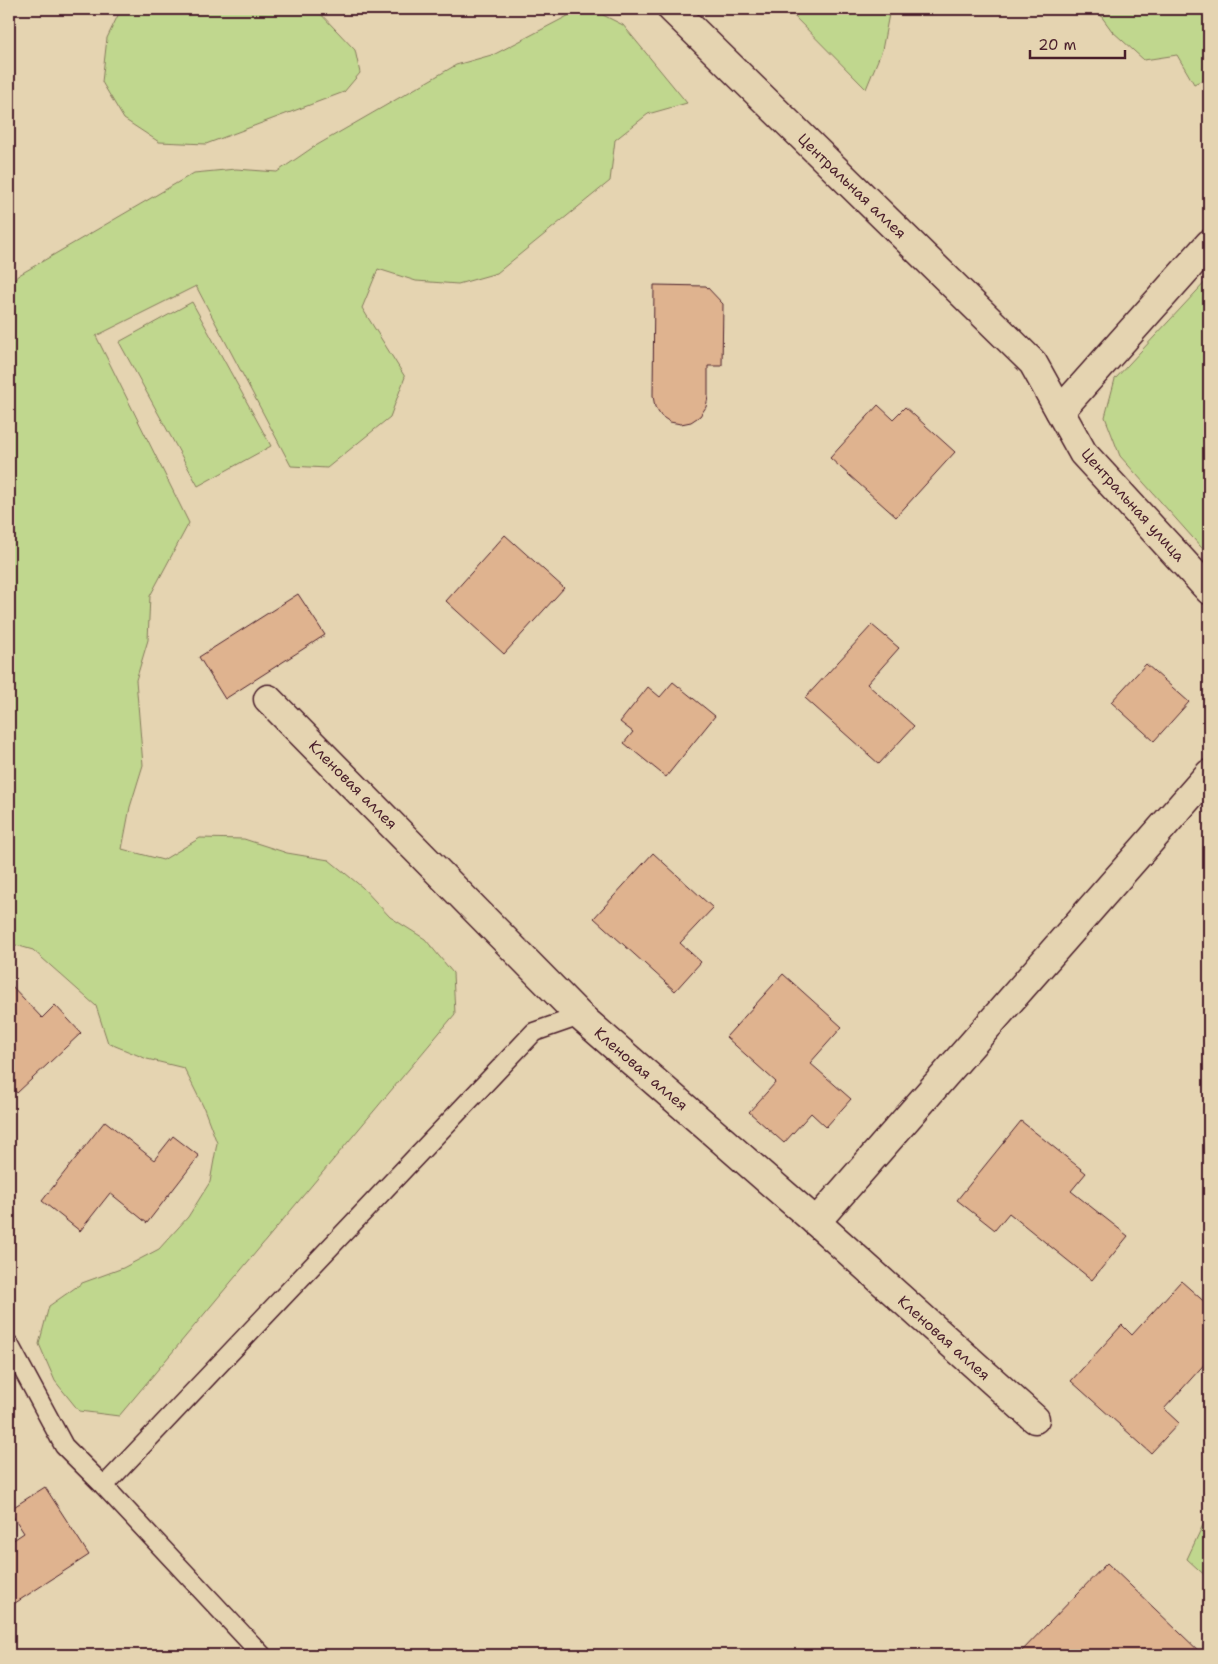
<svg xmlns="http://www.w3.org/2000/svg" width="1218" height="1664" viewBox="0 0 1218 1664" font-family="'Shantell Sans',sans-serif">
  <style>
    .green { fill: #c0d78e; stroke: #857b5c }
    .building { fill: #dfb38f; stroke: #4a1f2b }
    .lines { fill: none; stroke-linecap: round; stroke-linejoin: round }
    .service-casing { stroke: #4a1f2b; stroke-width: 21 }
    .minor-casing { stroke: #4a1f2b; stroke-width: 31 }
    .service { stroke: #e5d4b1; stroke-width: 18 }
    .minor { stroke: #e5d4b1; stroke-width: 28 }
    .labels { text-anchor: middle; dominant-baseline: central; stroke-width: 4; stroke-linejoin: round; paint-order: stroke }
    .street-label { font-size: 15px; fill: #4a1f2b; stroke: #e5d4b1 }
  </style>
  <rect width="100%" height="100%" fill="#e5d4b1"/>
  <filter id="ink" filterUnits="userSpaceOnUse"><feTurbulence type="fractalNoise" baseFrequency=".02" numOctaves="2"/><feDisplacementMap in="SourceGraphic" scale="10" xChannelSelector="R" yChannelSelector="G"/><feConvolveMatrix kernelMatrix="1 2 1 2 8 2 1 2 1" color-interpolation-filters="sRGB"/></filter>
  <g filter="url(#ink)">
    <!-- green -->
    <g class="green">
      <path d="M121,9h195l39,41 5,23 -16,19 -138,52 -47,-2 -35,-23 -22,-37 5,-44z"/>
      <path d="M581,9h10l32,16 64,78 -39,11 -33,26 -5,41 -113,92 -39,11 -42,-3 -38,-12 -16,39 43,69 -15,40 -63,51 -36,-2 -95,-180 -100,50 93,187 -39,73 -2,44 -12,40 7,85 -13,42 -8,42 41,11 37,-22 44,1 43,14 42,7 33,27 28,30 35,22 28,34 2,41 -336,402 -40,-5 -24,-30 -16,-37 10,-38 33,-23 41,-15 36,-19 29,-32 22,-35 7,-39 -14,-37 -19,-38 -37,-9 -39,-16 -12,-37 -63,-56 -24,-7v-660l10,-8 175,-102 42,-4 41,3 35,-24 144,-83 39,-11z"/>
      <path d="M787,9h103l-8,41 -16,39z"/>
      <path d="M1096,9h113v68l-15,7 -17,-29 -33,5 -32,-29z"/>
      <path d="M1209,278v278l-89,-100 -15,-39 10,-38z"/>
      <path d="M192,302l79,144 -73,40 -79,-144z"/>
      <path d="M1209,1512v67l-22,-20z"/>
    </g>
    <!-- building -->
    <g class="building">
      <path d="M654,285l52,1 17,18 -1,62h-14v31l-2,10 -6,9 -9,6 -10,2 -11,-2 -9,-6 -6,-9 -2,-11z"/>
      <path d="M878,405l15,14 12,-12 50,45 -59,65 -66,-59z"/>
      <path d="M505,535l59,53 -60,66 -58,-53z"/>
      <path d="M298,594l27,41 -100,64 -26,-42z"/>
      <path d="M872,625l27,23 -32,36 47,42 -35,38 -74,-66z"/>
      <path d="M1146,664l43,38 -35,39 -43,-39z"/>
      <path d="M673,682l42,34 -49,61 -42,-34 9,-11 -13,-10 28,-35 12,10z"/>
      <path d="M653,853l60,55 -33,35 21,19 -26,29 -81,-73z"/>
      <path d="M783,974l59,53 -32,36 41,36 -25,28 -15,-14 -27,30 -35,-31 27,-30 -50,-45z"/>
      <path d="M9,983l33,35 13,-13 26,28 -64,60 -8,-9z"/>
      <path d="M105,1121l49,39 19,-24 26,20 -52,67 -37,-30 -30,38 -38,-30z"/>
      <path d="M1021,1121l65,52 -15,18 57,45 -36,44 -83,-67 -14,17 -38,-30z"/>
      <path d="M1181,1281l28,25v53l-45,50 15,14 -28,30 -80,-72 51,-56 10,10z"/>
      <path d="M45,1487l44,68 -80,52v-64l15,-10 -15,-23z"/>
      <path d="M1107,1563l96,92h-185z"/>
    </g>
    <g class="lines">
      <!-- service casing -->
      <g class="service-casing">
        <g id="service">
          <path d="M9,1344l55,102 40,40 158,169"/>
          <path d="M104,1486l430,-454 46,-16"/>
        </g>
      </g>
      <!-- minor casing -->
      <g class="minor-casing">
        <g id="minor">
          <path d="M672,9l361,354 50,90 126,137"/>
          <path d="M1060,411l149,-167"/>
          <path d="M268,699l312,317 236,206 219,197"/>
          <path d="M816,1222l393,-448"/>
        </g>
      </g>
      <!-- service -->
      <use href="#service" class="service"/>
      <!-- minor -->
      <use href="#minor" class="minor"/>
    </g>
  </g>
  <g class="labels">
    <!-- street labels -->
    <g class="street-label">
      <text transform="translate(852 186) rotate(44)">Центральная аллея</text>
      <text transform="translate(1133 505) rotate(48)">Центральная улица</text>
      <text transform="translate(353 785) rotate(45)">Кленовая аллея</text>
      <text transform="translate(641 1069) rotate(41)">Кленовая аллея</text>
      <text transform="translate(944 1338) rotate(42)">Кленовая аллея</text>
    </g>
  </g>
  <!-- margin -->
  <rect width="1218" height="1664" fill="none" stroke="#e5d4b1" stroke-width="30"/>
  <rect x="15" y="15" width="1188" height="1634" fill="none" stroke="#4a1f2b" stroke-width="2" filter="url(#ink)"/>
  <!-- scale -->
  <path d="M1030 50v8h95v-8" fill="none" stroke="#4a1f2b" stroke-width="2.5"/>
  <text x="1038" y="50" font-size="15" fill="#4a1f2b" stroke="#e5d4b1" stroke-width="4" paint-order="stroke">20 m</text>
</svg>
